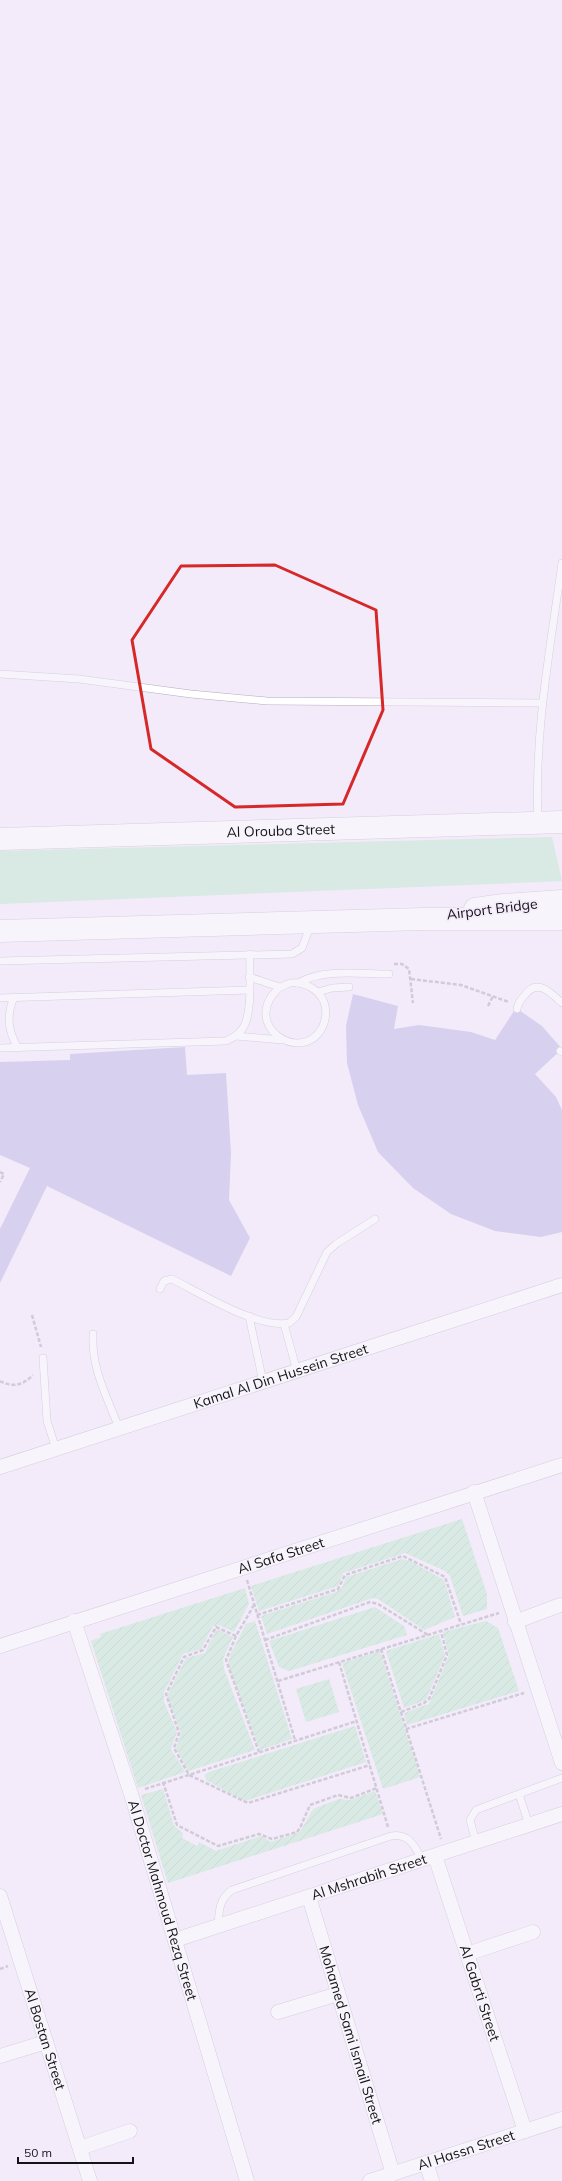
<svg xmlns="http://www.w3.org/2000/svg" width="562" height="2181" viewBox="0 0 562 2181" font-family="Mulish,sans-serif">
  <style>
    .grass { fill: #bae6c7 }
    .garden { fill: url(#garden-furrows) }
    .building { fill: #b7b0e1 }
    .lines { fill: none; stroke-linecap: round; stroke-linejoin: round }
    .service-casing { stroke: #b5adbb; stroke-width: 8 }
    .minor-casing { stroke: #b5adbb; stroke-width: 15 }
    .trunk-casing { stroke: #b5adbb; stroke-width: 23 }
    .path { stroke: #a9a3ae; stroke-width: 2.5; stroke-dasharray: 4 2; stroke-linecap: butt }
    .service { stroke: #fff; stroke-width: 7 }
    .minor { stroke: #fff; stroke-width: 14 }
    .trunk { stroke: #fff; stroke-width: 22 }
    .marked { fill: none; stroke: #d62828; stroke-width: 3; stroke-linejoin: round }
    .labels { text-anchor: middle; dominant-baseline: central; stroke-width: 3.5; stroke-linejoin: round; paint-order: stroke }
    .street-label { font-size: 14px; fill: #151317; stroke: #f3ebf9 }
  </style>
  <defs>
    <pattern id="garden-furrows" width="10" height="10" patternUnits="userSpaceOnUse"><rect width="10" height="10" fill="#bae6c7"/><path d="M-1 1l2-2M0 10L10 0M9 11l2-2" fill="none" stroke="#9fc4aa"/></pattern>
  </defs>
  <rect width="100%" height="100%" fill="#f3ebf9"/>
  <!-- grass -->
  <path class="grass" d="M552,837l10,44 -562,23v-53z"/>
  <!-- garden -->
  <g class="garden">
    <path d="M462,1519l25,75v15l-24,7 -13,-40 -5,-5 -40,-18 -62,20 -5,13 -79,25 -8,-25z"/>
    <path d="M402,1559l8,2 34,19 11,37 -31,13 -46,-31 -5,-1 -106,36 -6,-18 75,-24 6,-4 4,-11z"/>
    <path d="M245,1588l4,16 -15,28 -15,-7 -6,1 -12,23 -18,5 -19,38v10l13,30 -6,17 14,23 -47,16 -47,-147 10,-4 -1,-3z"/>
    <path d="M375,1607l29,19 3,9 -118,36 -10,-4 -10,-26z"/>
    <path d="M255,1621l37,118 -32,11 -32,-85 2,-10 16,-31z"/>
    <path d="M486,1621l12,7 21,63 -112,34 -3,-12 25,-9 20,-49 -6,-23z"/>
    <path d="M216,1630h3l14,7 -10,22 1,10 31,81 -67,21 -12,-23 5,-15 -14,-37 19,-38 19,-5z"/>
    <path d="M439,1634l6,21 -19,45 -22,8 -18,-57z"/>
    <path d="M380,1651l40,126 -37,12 -41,-126z"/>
    <path d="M329,1679l10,33 -33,10 -10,-33z"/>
    <path d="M355,1726l11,36 -121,39 -39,-21 -1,-5 4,-3z"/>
    <path d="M163,1789l11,37 9,7 -1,5 15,8 2,-4 17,9 45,-15 10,6 29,-10 13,-23 26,-10 12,1 24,-9 8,23 -215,69 -27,-88z"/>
  </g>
  <!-- building -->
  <g class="building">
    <path d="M353,994l45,12 -4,23 25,-4 52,7 24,8 21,-32 26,18 20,23 -27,25 21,23 6,13v122l-21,5 -46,-6 -44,-17 -38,-26 -35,-36 -20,-47 -11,-42 -1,-37z"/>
    <path d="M185,1047l2,28 39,-2 5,80 -2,47 21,38 -19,38 -184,-90 -47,97v-54l30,-61 -30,-13v-93l70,-2v-6z"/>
  </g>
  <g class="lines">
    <!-- service casing -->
    <g class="service-casing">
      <g id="service">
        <path d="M0,674l79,5 112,15 76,7 274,2"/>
        <path d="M538,821c-4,-87 12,-172 24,-258"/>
        <path d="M0,961l292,-7 10,-6 9,-24"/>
        <path d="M249,977c7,2 29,10 32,10 3,-1 6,-3 9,-4 13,-2 29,6 34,19 3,9 2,18 -2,26 -21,38 -84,-4 -42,-41"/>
        <path d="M298,983c26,-15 62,-9 91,-9"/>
        <path d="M318,992l14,-4 17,-1"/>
        <path d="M14,997c-8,19 -6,34 4,51"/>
        <path d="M0,998l249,-8"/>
        <path d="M517,1009c1,-6 4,-10 8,-14 12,-17 25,-3 37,8"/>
        <path d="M236,1036l46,4"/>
        <path d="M0,1048l226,-7c7,-3 13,-7 17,-13 10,-15 6,-55 7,-74"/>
        <path d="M560,1051l2,1"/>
        <path d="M160,1289l4,-8 8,-2c28,14 86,50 117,44l7,-6 31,-65 9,-8 39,-25"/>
        <path d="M249,1316l14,66"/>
        <path d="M284,1324l13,47"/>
        <path d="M93,1334c-2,34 14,63 26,94"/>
        <path d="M43,1358l4,63 9,28"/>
        <path d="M519,1794l10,31"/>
        <path d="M476,1842l-6,-22 6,-10 86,-32"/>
        <path d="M218,1926c1,-15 1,-27 14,-36l159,-54c18,-3 24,10 31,24"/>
      </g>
    </g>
    <!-- minor casing -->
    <g class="minor-casing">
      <g id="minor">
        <path id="s1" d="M0,1467l562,-182"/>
        <path d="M474,1492l88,271"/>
        <path id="s2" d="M74,1621l57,173 116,387"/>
        <path d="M515,1622l45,-17"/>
        <path id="s3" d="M0,1646l562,-181"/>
        <path id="s4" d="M435,1856l90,275"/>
        <path id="s5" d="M0,1896l90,285"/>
        <path id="s6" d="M309,1897l84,277"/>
        <path id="s7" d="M175,1940l387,-126"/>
        <path d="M467,1954l66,-22"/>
        <path d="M278,2012l60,-18"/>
        <path d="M0,2056l46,-14"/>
        <path d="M80,2148l50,-17"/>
        <path d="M426,2163l6,18"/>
        <path id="s8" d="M370,2181l192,-62"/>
      </g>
    </g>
    <!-- trunk casing -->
    <g class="trunk-casing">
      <g id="trunk">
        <path id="s9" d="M0,839l562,-17"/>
        <path d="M475,909l28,-4 59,-4"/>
        <path d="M0,931l423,-12h139"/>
      </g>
    </g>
    <!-- path -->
    <g class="path">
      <path d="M394,964h8l7,5 4,34"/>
      <path d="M411,979l50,6 48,17"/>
      <path d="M488,1006l5,-10"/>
      <path d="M0,1172l4,2 -4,8"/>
      <path d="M32,1315l9,32"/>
      <path d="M0,1381c13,7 23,4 33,-6"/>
      <path d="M247,1580l48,160"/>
      <path d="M254,1605l-18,31 -10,24 33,92"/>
      <path d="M257,1615l81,-26 7,-14 58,-19 42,21 16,47"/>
      <path d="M236,1636l-20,-9 -13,23 -19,7 -18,37 13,39 -5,15 15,27 59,28 122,-38"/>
      <path d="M265,1640l105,-38 8,2 50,31"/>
      <path d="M381,1649l60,190"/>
      <path d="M339,1662l49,165"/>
      <path d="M278,1681l221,-68"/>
      <path d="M401,1712l23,-9 5,-4 18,-44 -6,-24"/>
      <path d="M406,1729l118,-36"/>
      <path d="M163,1782l14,43 41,21 41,-12 13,5 25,-7 3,-4 10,-23 28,-10 13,3 26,-10"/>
      <path d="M145,1789l212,-68"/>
      <path d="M0,1969l8,-3"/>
    </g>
    <!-- service -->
    <use href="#service" class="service"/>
    <!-- minor -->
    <use href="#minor" class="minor"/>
    <!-- trunk -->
    <use href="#trunk" class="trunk"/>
  </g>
  <!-- marked area -->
  <path d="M0 0H562V2181H0ZM275,565l101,45 7,100 -40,94 -108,3 -84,-58 -19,-109 49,-74z" fill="#f3ebf9" fill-opacity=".55" fill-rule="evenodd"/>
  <path class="marked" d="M275,565l101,45 7,100 -40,94 -108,3 -84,-58 -19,-109 49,-74z"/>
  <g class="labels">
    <!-- street labels -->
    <g class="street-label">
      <text stroke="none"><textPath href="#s9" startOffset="281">Al Orouba Street</textPath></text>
      <text transform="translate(492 909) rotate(-7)">Airport Bridge</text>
      <text stroke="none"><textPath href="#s1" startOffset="295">Kamal Al Din Hussein Street</textPath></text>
      <text stroke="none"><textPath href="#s3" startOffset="295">Al Safa Street</textPath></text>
      <text stroke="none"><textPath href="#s7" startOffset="204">Al Mshrabih Street</textPath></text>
      <text stroke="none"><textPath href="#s2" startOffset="293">Al Doctor Mahmoud Rezq Street</textPath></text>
      <text stroke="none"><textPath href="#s4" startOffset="144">Al Gabrti Street</textPath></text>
      <text stroke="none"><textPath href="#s6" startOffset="144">Mohamed Sami Ismail Street</textPath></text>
      <text stroke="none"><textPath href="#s5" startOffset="150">Al Bostan Street</textPath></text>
      <text stroke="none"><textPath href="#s8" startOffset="101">Al Hassn Street</textPath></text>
    </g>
  </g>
  <!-- scale -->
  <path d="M18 2157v6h115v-6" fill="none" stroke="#151317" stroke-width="2"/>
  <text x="24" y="2157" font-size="12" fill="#151317" stroke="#f3ebf9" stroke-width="3" paint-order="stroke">50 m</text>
</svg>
